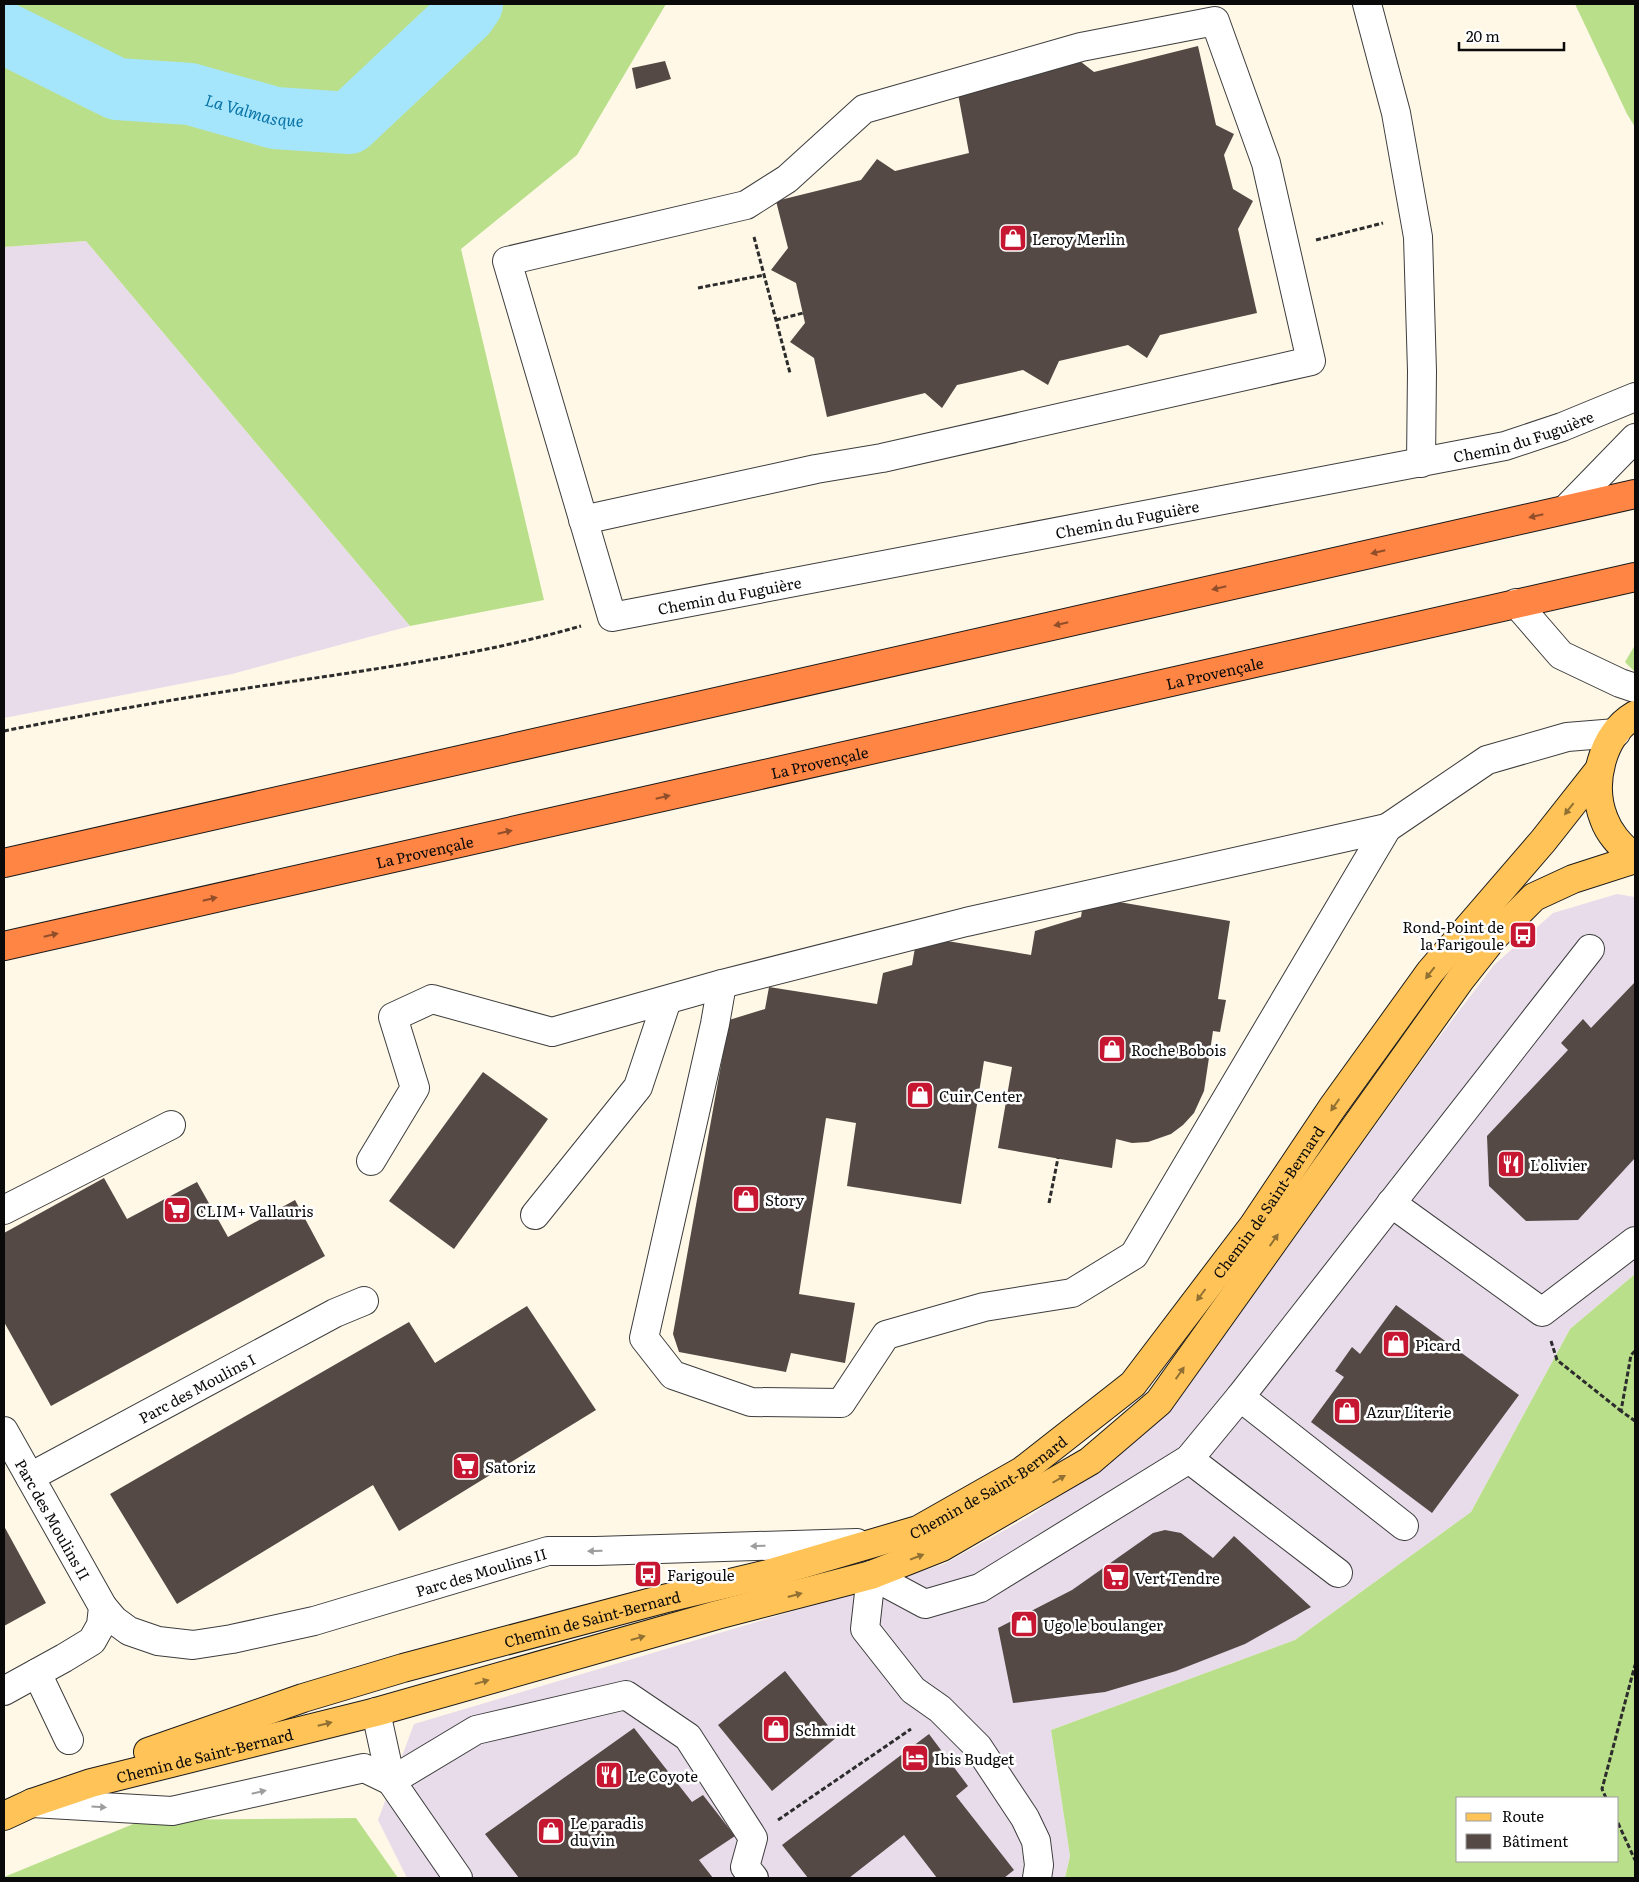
<svg xmlns="http://www.w3.org/2000/svg" width="1639" height="1882" viewBox="0 0 1639 1882" font-family="Literata,serif">
  <style>
    .industrial { fill: #e8dceb }
    .forest { fill: #badf8b; fill-rule: evenodd }
    .lines { fill: none; stroke-linecap: round; stroke-linejoin: round }
    .river { stroke: #a6e6fc; stroke-width: 62 }
    .building { fill: #544945 }
    .minor-casing { stroke: #3d3d3d; stroke-width: 30 }
    .major-casing { stroke: #1b1b1b; stroke-width: 30 }
    .highway-casing { stroke: #1b1b1b; stroke-width: 30 }
    .path { stroke: #2c2c2c; stroke-width: 3; stroke-dasharray: 5 2.5; stroke-linecap: butt }
    .minor { stroke: #fff; stroke-width: 28 }
    .major { stroke: #ffc357; stroke-width: 28 }
    .highway { stroke: #ff8545; stroke-width: 28 }
    .oneway { fill: #914e2a }
    .oneway2 { fill: #917034 }
    .oneway3 { fill: #9d9d9d }
    .labels { text-anchor: middle; dominant-baseline: central; stroke-width: 5; stroke-linejoin: round; paint-order: stroke }
    .poi-label { font-size: 15px; fill: #0a0a0a; stroke: #fff; text-anchor: start }
    .street-label { font-size: 15px; fill: #0a0a0a; stroke: #fff }
    .water-label { font-size: 16px; font-style: italic; fill: #0973a6; stroke: #fff }
  </style>
  <rect width="100%" height="100%" fill="#fff8e7"/>
  <!-- industrial -->
  <g class="industrial">
    <path d="M86,241l324,385 -178,48 -228,44v-471z"/>
    <path d="M1617,894l18,3v377l-65,55 -99,183 -176,128 -244,90 19,126 -5,22h-658l-29,-58 36,-96 413,-123 117,-37 86,-48 99,-71 75,-81 226,-315 64,-84 59,-52z"/>
  </g>
  <!-- forest -->
  <g class="forest">
    <path d="M4,4h662l-89,151 -116,94 83,351 -134,26 -324,-385 -82,6z"/>
    <path d="M1575,4h60v123l-8,-13z"/>
    <path d="M1635,645v27l-10,-10z"/>
    <path d="M1635,1274v604h-570l5,-22 -19,-126 244,-90 176,-128 99,-183zM1618,1798v63h-160v-63z"/>
    <path d="M356,1818l42,60h-394v-1l139,-57z"/>
  </g>
  <g class="lines">
    <!-- river -->
    <path class="river" id="s1" d="M4,33l113,56 73,5 85,24 74,5 116,-109 7,-10"/>
  </g>
  <!-- building -->
  <g class="building">
    <path d="M1198,46l18,79 18,9 -10,21 9,34 20,12 -15,28 19,84 -97,22 -13,23 -19,-13 -69,16 -11,24 -25,-15 -66,15 -15,23 -17,-15 -98,24 -13,-59 -24,-16 15,-19 -9,-40 -25,-13 17,-22 -12,-47 85,-21 16,-21 18,12 74,-18 -13,-70 115,-29 23,18z"/>
    <path d="M665,61l6,18 -35,10 -4,-21z"/>
    <path d="M1084,896l146,25 -12,78 8,1 -6,32 -7,-1 -9,60 -10,22 -11,12 -12,9 -23,8 -16,1 -16,-4 -4,29 -114,-20 14,-81 -28,-6 -23,143 -114,-18 9,-63 -30,-5 -27,176 56,9 -10,60 -54,-10 -5,19 -107,-20 -6,-18 56,-314 36,-11 4,-22 108,17 6,-31 29,-8 5,-29 114,19 4,-24 46,-14z"/>
    <path d="M1635,982v176l-57,62 -52,1 -37,-35 -2,-50 81,-86 -7,-7 22,-24 8,9z"/>
    <path d="M483,1072l65,47 -94,130 -65,-48z"/>
    <path d="M104,1178l23,41 70,-37 31,55 67,-37 30,56 -274,150 -47,-84v-89z"/>
    <path d="M1396,1305l123,90 -87,118 -121,-91 33,-45 -9,-6 17,-24 8,7z"/>
    <path d="M527,1306l69,104 -197,121 -26,-46 -196,119 -67,-110 299,-172 26,41z"/>
    <path d="M4,1526l42,77 -42,23z"/>
    <path d="M1165,1530l16,3 32,25 21,-22 77,71 -66,37 -69,27 -71,21 -92,11 -15,-75 74,-38 81,-57z"/>
    <path d="M785,1671l52,66 -65,54 -54,-66z"/>
    <path d="M634,1728l58,74 11,-7 32,41 -36,24 14,18h-194l-34,-44z"/>
    <path d="M929,1734l39,52 -12,10 58,74 -10,8h-67l-33,-43 -55,43h-41l-26,-33z"/>
  </g>
  <g class="lines">
    <!-- minor casing -->
    <g class="minor-casing">
      <g id="minor">
        <path d="M1367,4l29,109 22,124 4,134 -1,92"/>
        <path d="M1566,509l69,-71"/>
        <path id="s2" d="M583,520l233,-51 66,-11 429,-97 -45,-198 -51,-142 -134,26 -217,62 -77,70 -41,26 -239,56 105,356 893,-171 57,-19 73,-30"/>
        <path d="M1516,603l45,52 59,28 15,5"/>
        <path d="M722,984l-7,40 -71,314 29,37 78,27 90,1 45,-68 98,-28 88,-14 62,-38 253,-427 100,-68 80,-23 49,-4"/>
        <path d="M371,1161l44,-73 -22,-71 39,-18 120,33 170,-48 244,-62 421,-94"/>
        <path d="M1391,1203l151,109 93,-71"/>
        <path d="M4,1210l167,-85"/>
        <path d="M535,1215l103,-128 29,-87"/>
        <path d="M1240,1397l164,129"/>
        <path id="s3" d="M4,1431l99,176 -2,18 -9,16 -28,17 -60,33"/>
        <path d="M1189,1459l149,114"/>
        <path id="s4" d="M30,1477l305,-164 29,-12"/>
        <path id="s5" d="M103,1607l11,13 15,11 29,10 35,4 39,-6 82,-18 234,-70h48l261,-8"/>
        <path d="M37,1673l32,67"/>
        <path d="M376,1712l15,69 67,97"/>
        <path d="M32,1803l140,8 192,-43 27,13 85,-51 150,-35 62,42 65,101 -8,29 9,11"/>
        <path d="M1037,1878l2,-13 -3,-24 -11,-23 -47,-71 -38,-38 -27,-19 -48,-61 6,-54 54,29 55,-16 209,-129 51,-62 350,-448"/>
      </g>
    </g>
    <!-- major casing -->
    <g class="major-casing">
      <g id="major">
        <path d="M1635,715c-34,20 -45,70 -31,104 6,17 19,28 31,40"/>
        <path id="s6" d="M148,1752l155,-54 100,-30 260,-69 105,-25 150,-44 104,-59 111,-87 120,-158 79,-118 98,-136 113,-131 56,-71"/>
        <path id="s7" d="M4,1816l28,-13 59,-20 285,-71 341,-97 154,-40 71,-28 148,-86 69,-59 301,-422 34,-43 40,-40 39,-18 62,-20"/>
      </g>
    </g>
    <!-- highway casing -->
    <g class="highway-casing">
      <g id="highway">
        <path d="M4,863l1631,-369"/>
        <path id="s8" d="M4,946l1631,-369"/>
      </g>
    </g>
    <!-- path -->
    <g class="path">
      <path d="M754,237l36,136"/>
      <path d="M1316,240l67,-17"/>
      <path d="M698,288l66,-13"/>
      <path d="M776,320l27,-7"/>
      <path d="M4,731c85,-17 171,-32 257,-45 107,-16 216,-30 320,-60"/>
      <path d="M1049,1203l9,-45"/>
      <path d="M1551,1341l6,19 64,51"/>
      <path d="M1635,1351l-4,4 -10,56 14,10"/>
      <path d="M1606,1798l-4,-9 33,-124"/>
      <path d="M778,1820l133,-91"/>
      <path d="M1618,1823l17,37"/>
    </g>
    <!-- minor -->
    <use href="#minor" class="minor"/>
    <!-- major -->
    <use href="#major" class="major"/>
    <!-- highway -->
    <use href="#highway" class="highway"/>
  </g>
  <!-- one-way arrows -->
  <defs><path id="oneway-solid" d="M-6-.8H1V-3.2L6.5 0L1 3.2V.8H-6Z" transform="scale(1.25)"/></defs>
  <g class="oneway">
    <use href="#oneway-solid" transform="translate(1536 516) rotate(167)"/>
    <use href="#oneway-solid" transform="translate(1378 552) rotate(167)"/>
    <use href="#oneway-solid" transform="translate(1219 588) rotate(167)"/>
    <use href="#oneway-solid" transform="translate(1061 624) rotate(167)"/>
    <use href="#oneway-solid" transform="translate(663 797) rotate(-13)"/>
    <use href="#oneway-solid" transform="translate(505 832) rotate(-13)"/>
    <use href="#oneway-solid" transform="translate(210 899) rotate(-13)"/>
    <use href="#oneway-solid" transform="translate(51 935) rotate(-13)"/>
  </g>
  <g class="oneway2">
    <use href="#oneway-solid" transform="translate(1569 809) rotate(128)"/>
    <use href="#oneway-solid" transform="translate(1430 973) rotate(128)"/>
    <use href="#oneway-solid" transform="translate(1335 1105) rotate(125)"/>
    <use href="#oneway-solid" transform="translate(1274 1240) rotate(-55)"/>
    <use href="#oneway-solid" transform="translate(1201 1295) rotate(127)"/>
    <use href="#oneway-solid" transform="translate(1180 1373) rotate(-55)"/>
    <use href="#oneway-solid" transform="translate(1059 1479) rotate(-30)"/>
    <use href="#oneway-solid" transform="translate(917 1557) rotate(-21)"/>
    <use href="#oneway-solid" transform="translate(795 1595) rotate(-15)"/>
    <use href="#oneway-solid" transform="translate(638 1638) rotate(-16)"/>
    <use href="#oneway-solid" transform="translate(482 1682) rotate(-16)"/>
    <use href="#oneway-solid" transform="translate(325 1724) rotate(-14)"/>
  </g>
  <g class="oneway3">
    <use href="#oneway-solid" transform="translate(758 1546) rotate(178)"/>
    <use href="#oneway-solid" transform="translate(595 1551) rotate(179)"/>
    <use href="#oneway-solid" transform="translate(259 1792) rotate(-13)"/>
    <use href="#oneway-solid" transform="translate(99 1807) rotate(3)"/>
  </g>
  <!-- icons -->
  <defs>
    <g id="shop-square" transform="scale(1.4375)"><rect x="-9" y="-9" width="18" height="18" rx="4" fill="#c61632" stroke="#fff"/><path d="M-5-2.5h2.3a2.7 3.5 0 0 1 5.4 0H5L5.5 6h-11ZM-1.5-2.5h3a1.5 2.3 0 0 0-3 0Z" fill="#fff"/></g>
    <g id="bus-square" transform="scale(1.4375)"><rect x="-9" y="-9" width="18" height="18" rx="4" fill="#c61632" stroke="#fff"/><path d="M-5-6H5V4H4V6H2V4H-2V6H-4V4H-5ZM-3.5-4V0h7V-4ZM-3.5 1.2v1.5H-2V1.2ZM2 1.2v1.5H3.5V1.2Z" fill="#fff"/></g>
    <g id="restaurant-square" transform="scale(1.4375)"><rect x="-9" y="-9" width="18" height="18" rx="4" fill="#c61632" stroke="#fff"/><path d="M-5-6h1v4h1v-4h1v4h1v-4h1v5L-1.5 .5V6h-2V.5L-5-1ZM5-6V6H3V1.5H1.5Q1.5-4 5-6Z" fill="#fff"/></g>
    <g id="supermarket-square" transform="scale(1.4375)"><rect x="-9" y="-9" width="18" height="18" rx="4" fill="#c61632" stroke="#fff"/><path d="M-6-5.5h2.5l.6 2H6L4.5 2H-2.5L-4.4-4H-6ZM-1.5 3.2a1.3 1.3 0 1 0 .1 0ZM3 3.2a1.3 1.3 0 1 0 .1 0Z" fill="#fff"/></g>
    <g id="hotel-square" transform="scale(1.4375)"><rect x="-9" y="-9" width="18" height="18" rx="4" fill="#c61632" stroke="#fff"/><path d="M-6-4.5h1.5V1H6V5H4.5V3h-9V5H-6ZM-4 0a1.8 1.8 0 1 1 3.6 0ZM.5 0V-2.5h3Q6-2.5 6 0Z" fill="#fff"/></g>
  </defs>
  <g fill-rule="evenodd">
    <use href="#shop-square" x="1013" y="238"/>
    <use href="#bus-square" x="1523" y="935"/>
    <use href="#shop-square" x="1112" y="1049"/>
    <use href="#shop-square" x="920" y="1095"/>
    <use href="#restaurant-square" x="1511" y="1164"/>
    <use href="#shop-square" x="746" y="1199"/>
    <use href="#supermarket-square" x="177" y="1210"/>
    <use href="#shop-square" x="1396" y="1344"/>
    <use href="#shop-square" x="1347" y="1411"/>
    <use href="#supermarket-square" x="466" y="1466"/>
    <use href="#bus-square" x="648" y="1574"/>
    <use href="#supermarket-square" x="1116" y="1577"/>
    <use href="#shop-square" x="1024" y="1624"/>
    <use href="#shop-square" x="776" y="1729"/>
    <use href="#hotel-square" x="915" y="1758"/>
    <use href="#restaurant-square" x="609" y="1775"/>
    <use href="#shop-square" x="551" y="1831"/>
  </g>
  <g class="labels">
    <!-- poi labels -->
    <g class="poi-label">
      <text x="1032" y="238">Leroy Merlin</text>
      <text x="1504" y="926" text-anchor="end">Rond-Point de<tspan x="1504" dy="17">la Farigoule</tspan></text>
      <text x="1131" y="1049">Roche Bobois</text>
      <text x="939" y="1095">Cuir Center</text>
      <text x="1530" y="1164">L'olivier</text>
      <text x="765" y="1199">Story</text>
      <text x="196" y="1210">CLIM+ Vallauris</text>
      <text x="1415" y="1344">Picard</text>
      <text x="1366" y="1411">Azur Literie</text>
      <text x="485" y="1466">Satoriz</text>
      <text x="667" y="1574">Farigoule</text>
      <text x="1135" y="1577">Vert Tendre</text>
      <text x="1043" y="1624">Ugo le boulanger</text>
      <text x="795" y="1729">Schmidt</text>
      <text x="934" y="1758">Ibis Budget</text>
      <text x="628" y="1775">Le Coyote</text>
      <text x="570" y="1822">Le paradis<tspan x="570" dy="17">du vin</tspan></text>
    </g>
    <!-- street labels -->
    <g class="street-label">
      <text stroke="none"><textPath href="#s2" startOffset="3160">Chemin du Fuguière</textPath></text>
      <text stroke="none"><textPath href="#s2" startOffset="2755">Chemin du Fuguière</textPath></text>
      <text stroke="none"><textPath href="#s2" startOffset="2350">Chemin du Fuguière</textPath></text>
      <text stroke="none"><textPath href="#s8" startOffset="1241">La Provençale</textPath></text>
      <text stroke="none"><textPath href="#s8" startOffset="836">La Provençale</textPath></text>
      <text stroke="none"><textPath href="#s8" startOffset="431">La Provençale</textPath></text>
      <text stroke="none"><textPath href="#s6" startOffset="1289">Chemin de Saint-Bernard</textPath></text>
      <text stroke="none"><textPath href="#s4" startOffset="189">Parc des Moulins I</textPath></text>
      <text stroke="none"><textPath href="#s6" startOffset="884">Chemin de Saint-Bernard</textPath></text>
      <text stroke="none"><textPath href="#s3" startOffset="101">Parc des Moulins II</textPath></text>
      <text stroke="none"><textPath href="#s5" startOffset="399">Parc des Moulins II</textPath></text>
      <text stroke="none"><textPath href="#s6" startOffset="464">Chemin de Saint-Bernard</textPath></text>
      <text stroke="none"><textPath href="#s7" startOffset="210">Chemin de Saint-Bernard</textPath></text>
    </g>
    <!-- water labels -->
    <g class="water-label">
      <text stroke="none"><textPath href="#s1" startOffset="266">La Valmasque</textPath></text>
    </g>
  </g>
  <!-- border -->
  <rect width="1639" height="1882" fill="none" stroke="#0a0a0a" stroke-width="10"/>
  <!-- legend -->
  <rect x="1456" y="1797" width="162" height="65" fill="#ffffff" stroke="#9d9d9d"/>
  <rect x="1466" y="1813" width="25" height="8" fill="#ffc357" stroke="#9d9d9d"/>
  <text x="1502" y="1822" font-size="15" fill="#0a0a0a">Route</text>
  <rect x="1466" y="1834" width="25" height="15" fill="#544945" stroke="#9d9d9d"/>
  <text x="1502" y="1847" font-size="15" fill="#0a0a0a">Bâtiment</text>
  <!-- scale -->
  <path d="M1459 42v8h105v-8" fill="none" stroke="#0a0a0a" stroke-width="2.5"/>
  <text x="1466" y="42" font-size="15" fill="#0a0a0a" stroke="#ffffff" stroke-width="4" paint-order="stroke">20 m</text>
</svg>
